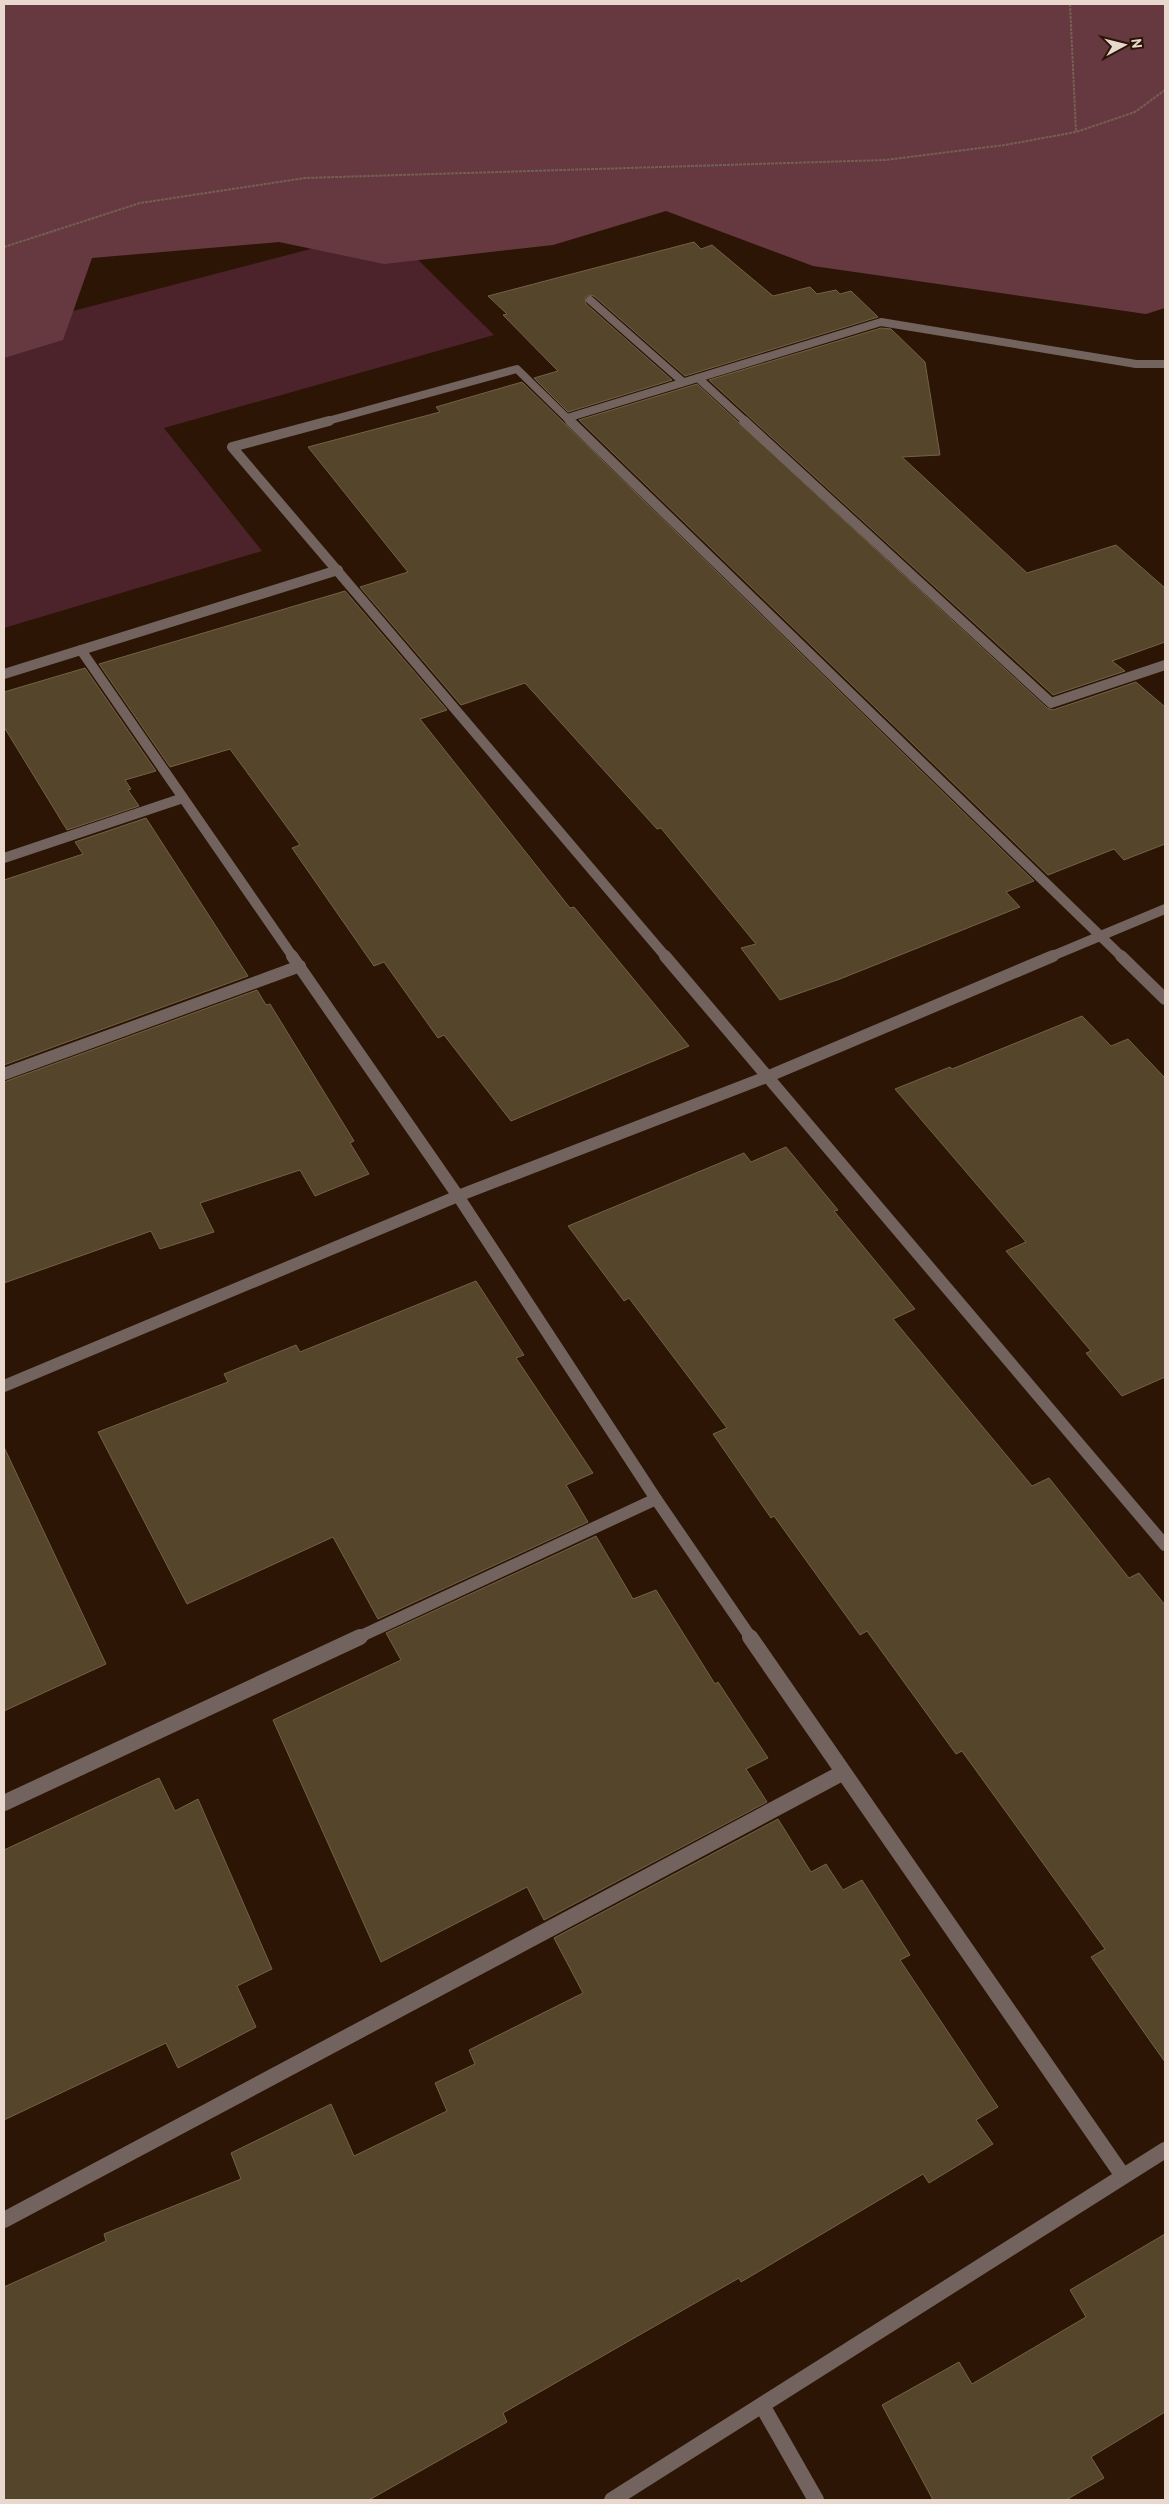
<svg xmlns="http://www.w3.org/2000/svg" width="1169" height="2504" viewBox="0 0 1169 2504" font-family="Overpass,sans-serif">
  <style>
    .green { fill: #4c222b }
    .forest { fill: #663941 }
    .building { fill: #55452a; stroke: #736246 }
    .lines { fill: none; stroke-linecap: round; stroke-linejoin: round }
    .path { stroke: #746051; stroke-width: 2; stroke-dasharray: 3 1; stroke-linecap: butt }
    .minor-far3 { stroke: #72635f; stroke-width: 8 }
    .minor-far2 { stroke: #72635f; stroke-width: 10 }
    .minor-far1 { stroke: #72635f; stroke-width: 12 }
    .minor { stroke: #72635f; stroke-width: 16 }
  </style>
  <rect width="100%" height="100%" fill="#2c1504"/>
  <!-- green -->
  <path class="green" d="M387,229l107,106 -330,93 98,123 -258,77v-299z"/>
  <!-- forest -->
  <path class="forest" d="M4,4h1161v304l-19,6 -333,-48 -147,-55 -113,34 -169,19 -105,-22 -187,16 -29,82 -59,18z"/>
  <!-- building -->
  <g class="building">
    <path d="M694,242l7,7 11,-4 61,51 37,-9 7,7 19,-4 4,4 11,-3 27,26 -193,59 -91,-80 -5,-1 -4,3 1,6 86,76 -104,32 -34,-34 24,-7 -55,-56 4,-1 -19,-18z"/>
    <path d="M881,328l10,1 34,33 15,93 -38,2 125,116 89,-28 49,43v54l-53,19 13,10 -72,24 -344,-315z"/>
    <path d="M522,382l512,499 -28,11 14,15 -180,72 -60,21 -39,-52 15,-4 -95,-116 -4,1 -132,-146 -64,22 -101,-118 48,-15 -100,-125 132,-35 -4,-5z"/>
    <path d="M697,384l350,324 6,2 83,-28 29,25v137l-41,16 -10,-11 -66,26 -469,-455z"/>
    <path d="M345,591l102,119 -27,9 150,189 4,-1 115,139 -178,75 -67,-86 -6,3 -54,-76 -10,4 -82,-118 8,-3 -70,-96 -60,18 -71,-103z"/>
    <path d="M85,668l71,103 -31,9 6,9 -3,1 11,16 -72,24 -63,-103v-35z"/>
    <path d="M146,818l102,158 -244,89v-185l79,-26 -8,-12z"/>
    <path d="M257,990l9,15 4,-1 84,137 -4,2 19,31 -54,22 -15,-26 -100,33 14,29 -54,17 -9,-18 -147,52v-201z"/>
    <path d="M1082,1016l29,30 17,-7 37,39v299l-43,19 -36,-43 5,-2 -85,-100 20,-9 -131,-153 55,-22 2,2z"/>
    <path d="M786,1147l52,63 -4,1 81,98 -22,10 139,167 17,-8 80,100 10,-5 26,32v457l-74,-105 14,-8 -143,-198 -6,3 -89,-123 -7,4 -86,-119 -3,2 -58,-84 14,-6 -98,-130 -5,3 -56,-75 176,-73 7,9z"/>
    <path d="M476,1281l48,74 -8,3 77,115 -27,12 22,37 -210,97 -45,-82 -146,67 -89,-172 130,-50 -4,-8 72,-29 4,7z"/>
    <path d="M4,1447l102,217 -102,47z"/>
    <path d="M596,1536l37,63 23,-9 59,94 3,-2 50,76 -22,11 21,33 -223,118 -17,-33 -146,75 -108,-242 128,-60 -15,-27z"/>
    <path d="M159,1778l16,33 23,-12 74,170 -35,17 19,41 -78,41 -12,-25 -162,77v-270z"/>
    <path d="M778,1819l33,53 15,-8 17,26 19,-10 48,75 -10,5 98,147 -22,13 17,24 -64,39 -6,-9 -182,108 -2,-4 -236,135 4,9 -138,78h-365v-213l102,-46 -2,-7 137,-55 -10,-26 100,-49 23,52 93,-45 -12,-28 40,-19 -6,-14 114,-57 -29,-55z"/>
    <path d="M1165,2234v178l-74,45 13,21 -38,22h-133l-51,-95 77,-43 13,22 114,-67 -16,-27z"/>
  </g>
  <g class="lines">
    <!-- path -->
    <g class="path">
      <path d="M1070,4l6,128"/>
      <path d="M4,247l136,-44 165,-25 580,-18 120,-15 71,-13 59,-20 30,-22"/>
    </g>
    <!-- minor-far3 -->
    <g class="minor-far3">
      <path d="M590,300l93,82"/>
      <path d="M698,378l48,44"/>
      <path d="M567,418l314,-96 255,42h29"/>
      <path d="M324,422l193,-53 54,53"/>
    </g>
    <!-- minor-far2 -->
    <g class="minor-far2">
      <path d="M329,421l-97,26 434,510"/>
      <path d="M570,421l552,536"/>
      <path d="M744,421l307,282 114,-38"/>
      <path d="M81,650l212,307"/>
      <path d="M4,674l334,-104"/>
      <path d="M4,858l179,-60"/>
      <path d="M1050,957l115,-48"/>
    </g>
    <!-- minor-far1 -->
    <g class="minor-far1">
      <path d="M292,956l166,240 198,303 95,139"/>
      <path d="M665,956l500,589"/>
      <path d="M1121,956l44,43"/>
      <path d="M4,1074l296,-108"/>
      <path d="M4,1386l454,-190 311,-120 284,-120"/>
      <path d="M357,1638l299,-139"/>
    </g>
    <!-- minor -->
    <g class="minor">
      <path d="M750,1637l373,539"/>
      <path d="M4,1803l356,-166"/>
      <path d="M4,2220l838,-447"/>
      <path d="M763,2407l53,93"/>
      <path d="M612,2500l553,-350"/>
    </g>
  </g>
  <!-- border -->
  <rect width="1169" height="2504" fill="none" stroke="#e8d8cd" stroke-width="10"/>
  <!-- north arrow -->
  <g transform="translate(1124 45) rotate(83)" stroke="#2c1504" stroke-width="4" paint-order="stroke">
  <path d="M0-4L9 19L0 12L-9 19Z" fill="#e8d8cd"/>
  <text y="-8" font-size="14" font-weight="bold" text-anchor="middle" fill="#e8d8cd">N</text>
  </g>
</svg>
